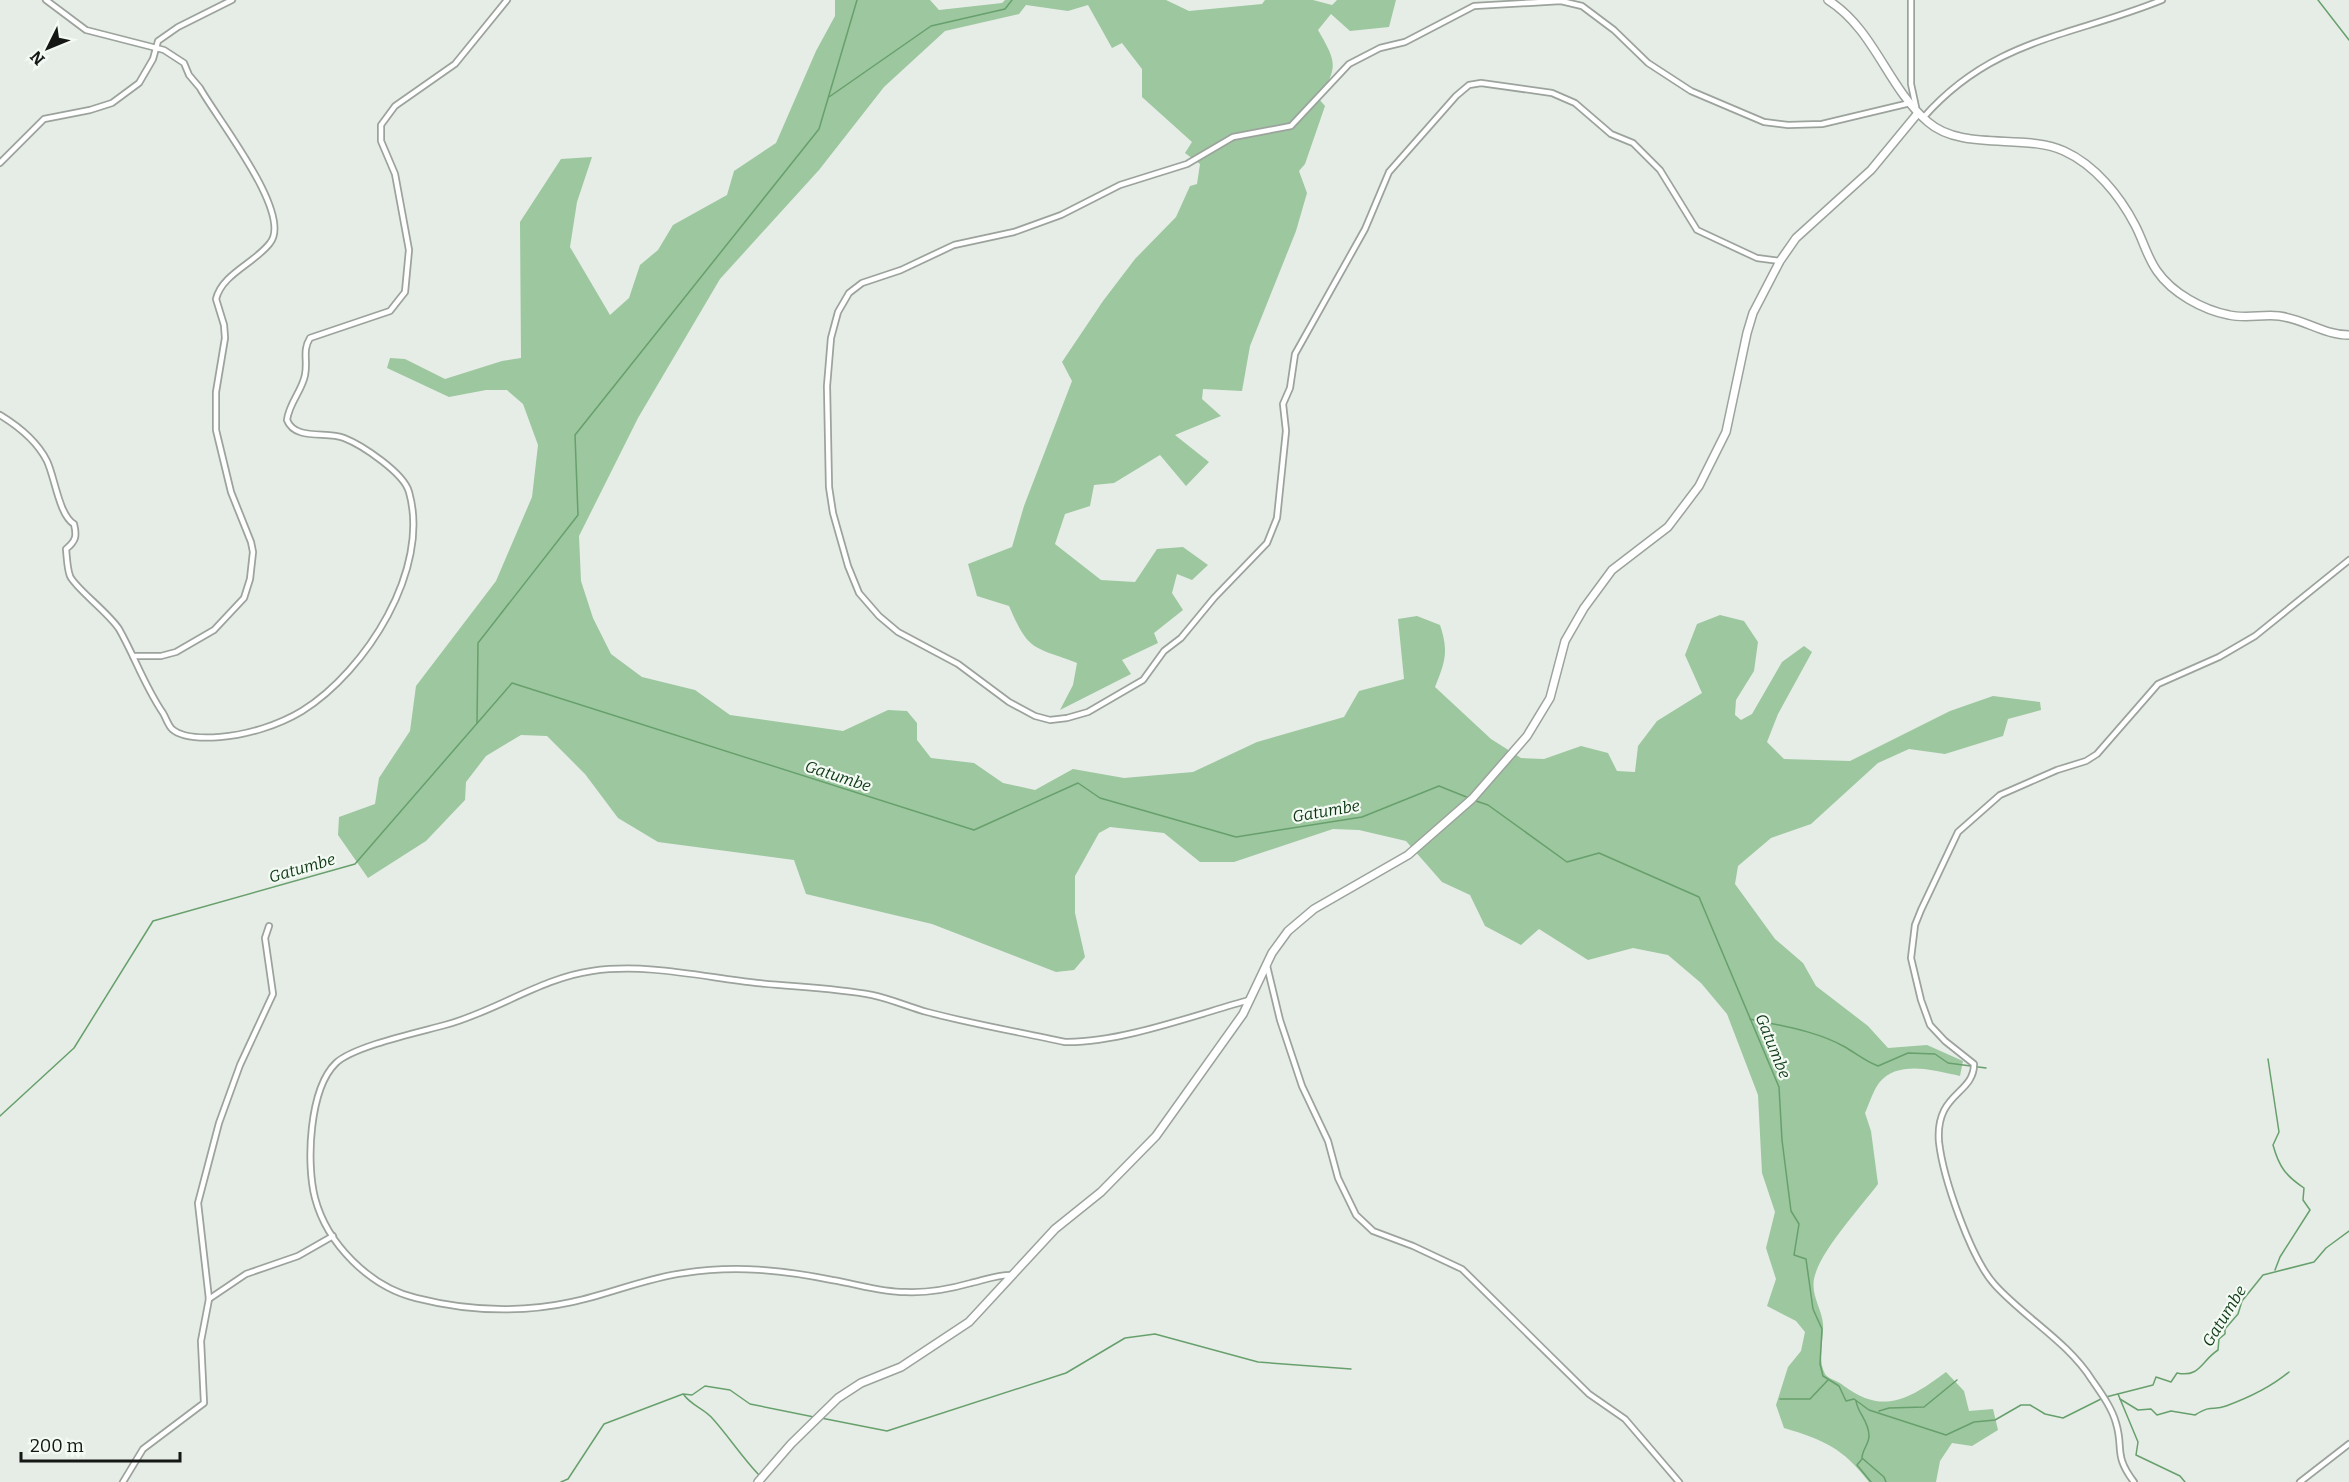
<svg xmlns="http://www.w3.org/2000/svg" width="2349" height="1482" viewBox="0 0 2349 1482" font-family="Bitter,serif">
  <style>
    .green { fill: #9cc79f }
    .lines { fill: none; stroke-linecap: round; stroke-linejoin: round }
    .stream { stroke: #67a06c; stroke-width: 1.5 }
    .street-casing { stroke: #9ca39d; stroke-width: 8 }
    .secondary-casing { stroke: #9ca39d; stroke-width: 10 }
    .street { stroke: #fff; stroke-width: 4.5 }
    .secondary { stroke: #fff; stroke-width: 7 }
    .labels { text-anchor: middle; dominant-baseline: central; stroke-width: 4.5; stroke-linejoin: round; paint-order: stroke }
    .water-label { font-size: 16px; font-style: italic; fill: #0c3613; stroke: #f3faf3 }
  </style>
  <rect width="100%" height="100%" fill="#e6ede6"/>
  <!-- green -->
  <path class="green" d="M835,0h95l9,10 63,-7 3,-3h161l23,11 73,-7 3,-4h48l19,5 5,-5h59l-7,27 -39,4 -19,-17 -13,16c19,33 20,36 1,69l6,7 -20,58 -6,7 8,22 -11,38 -46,115 -8,45 -39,-2 -1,10 19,17 -46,19 34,27 -23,24 -26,-31 -46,28 -20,2 -4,21 -25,8 -10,30 46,36 34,2 22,-33 26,-2 25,18 -16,15 -15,-6 -5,19 11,17 -29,23 4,10 -36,17 9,14 -71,36 13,-25 4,-22c-45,-17 -48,-11 -68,-57l-32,-10 -9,-32 44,-17 12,-41 48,-125 -10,-19 41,-61 32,-42 41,-42 14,-31 7,-2 3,-20 -15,-11 7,-11 -50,-45v-28l-20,-26 -10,5 -24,-43 -20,6 -42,-6 -7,9 -74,17 -61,56 -65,83 -99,109 -82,139 -59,118 2,45 12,37 18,36 31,23 53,13 35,25 113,16 45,-21 19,1 10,12v17l14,18 43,5 29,20 32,7 38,-21 51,9 69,-6 64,-30 87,-25 15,-26 45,-12 -6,-60 19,-3 23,9c9,27 5,37 -5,62l56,52 30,19 23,1 37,-13 27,7 9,18 18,1 3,-26 19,-25 45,-28 -17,-38 12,-31 23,-9 24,6 14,21 -4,29 -18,29 -1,15 6,5 11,-6 30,-52 22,-16 8,6 -34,62 -11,28 17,17 66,2 100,-50 43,-15 47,6 1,8 -33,9 -5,17 -58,18 -36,-5 -31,14 -67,61 -40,14 -33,28 -3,18 40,55 28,24 13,23 52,40 20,22 39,-3 36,16 -3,15c-24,-5 -62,-17 -81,7 -6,8 -10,21 -14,30l6,18 7,53c-17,23 -59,68 -64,95 -3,17 8,30 9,45 1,15 -6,35 2,50 3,5 14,7 19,12 40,30 67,12 102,-14l18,19 5,20 24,-2 5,21 -26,16 -20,-3 -12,18 -4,21h-67c-26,-34 -45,-42 -85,-54l-8,-23 12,-38 13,-16 4,-19 -9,-11 -29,-15 9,-27 -10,-31 9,-36 -13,-39 -4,-78 -31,-81 -26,-31 -33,-28 -35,-7 -45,12 -49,-31 -18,16 -36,-19 -15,-31 -28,-13 -36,-41 -47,-11 -26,-1 -99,33h-34l-36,-29 -54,-6 -11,6 -24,43v37l10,44 -11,13 -18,2 -124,-48 -126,-30 -12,-34 -136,-18 -40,-24 -33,-44 -38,-38 -26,-1 -35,21 -20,26 -1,18 -39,41 -58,37 -30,-43 1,-18 36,-13 4,-26 31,-47 6,-45 80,-105 36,-84 6,-52 -15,-41 -16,-14h-21l-37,7 -62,-29 3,-10 15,1 40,20 57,-18 19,-3 -1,-136 41,-63 31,-2 -15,45 -7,45 40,68 19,-17 11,-33 18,-15 15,-25 54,-30 7,-24 42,-28 40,-92 19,-35z"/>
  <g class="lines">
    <!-- stream -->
    <g class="stream">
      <path d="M2318,0l31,40"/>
      <path d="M829,97l102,-71 74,-17 7,-9"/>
      <path d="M477,723l1,-80 100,-128 -3,-80 244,-306 38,-129"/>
      <path d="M1476,801l12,4 79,57 32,-9 100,44 80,190 3,53 9,71 8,13 -5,31 12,4 7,50 9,20 -2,35 3,12 16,10 7,15 8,-2 15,11 77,25 28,-13 21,-2 26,-15h9l15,9 18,4 38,-19"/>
      <path d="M1750,1019c32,7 67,12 95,28 12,7 20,14 33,19l30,-13 27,1 13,9 38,5"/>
      <path d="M2268,1059l11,73 -6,13c6,22 13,31 31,43l-1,12 7,10 -30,47 -5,13"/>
      <path d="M0,1116l74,-68 79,-127 202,-57 157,-181 462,147 104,-47 22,15 136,39 126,-20 77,-31 30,12"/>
      <path d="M2118,1394l20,48 -2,13 44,21 5,6"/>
      <path d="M684,1395c8,11 21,14 29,24 16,18 29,38 46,56"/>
      <path d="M2106,1397l47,-12 3,-8 15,5 6,-9c23,5 24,-12 41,-23l1,-11 6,-5v-5l13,-15 4,-13 21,-26 51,-13 12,-14 23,-17"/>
      <path d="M1780,1399h30l18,-19"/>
      <path d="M2120,1399l18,11 13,-1 6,6 14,-4 24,4c17,-11 18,-4 31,-9 22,-8 45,-19 63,-34"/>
      <path d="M1856,1401c2,13 13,20 13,35 0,8 -7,14 -7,22l22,19 2,5"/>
      <path d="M1879,1411l10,-3 35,-1 33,-27"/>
      <path d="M821,1418l66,13 179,-58 59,-35 30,-4 103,28 93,7"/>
      <path d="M1862,1459l-5,6 14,17"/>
      <path d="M561,1482l7,-3 36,-55 79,-30 9,1 13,-9 25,4 20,14 64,13"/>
    </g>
    <!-- street casing -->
    <g class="street-casing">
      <g id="street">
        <path d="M46,0l40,30 78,20 20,13 5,12 11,13c15,28 94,126 70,155 -15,20 -48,31 -54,56l8,26 1,13 -9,54v38l15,62 20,50 2,10 -3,27 -6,19 -30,32 -38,22 -15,4h-28"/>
        <path d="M1911,0v84l5,23"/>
        <path d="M1923,118c70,-80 148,-81 239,-118"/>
        <path d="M0,163l44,-44 46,-9 22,-7 27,-20 14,-24 5,-18 20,-14 54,-27"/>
        <path d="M1780,261l-23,-3 -60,-28 -37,-60 -27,-27 -22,-9 -36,-31 -23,-10 -71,-10 -12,2 -13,11 -67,76 -24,57 -70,125 -5,34 -7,16 3,27 -9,87 -10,25 -53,55 -33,40 -17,13 -21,29 -55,32 -21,6 -17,2 -15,-4 -26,-14 -51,-38 -60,-32 -19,-16 -20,-23 -11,-27 -15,-53 -4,-26 -2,-101 4,-48 7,-26 11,-19 13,-10 39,-13 53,-25 60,-13 47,-17 59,-30 67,-21 46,-27 58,-11 58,-62 31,-16 25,-6 69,-36 87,-5 21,5 32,24 34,33 43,28 73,31 24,3 34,-1 88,-21"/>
        <path d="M0,415c18,11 37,26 47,46 8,17 12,54 27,63 3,12 2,17 -8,25 1,9 1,19 4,27 5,12 38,36 49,53 16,28 25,56 44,84 3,5 5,12 9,16 11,10 35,9 48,8 27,-2 59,-12 82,-26 64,-40 129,-142 107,-219 -5,-19 -47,-47 -65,-54 -17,-7 -49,3 -57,-18 2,-17 15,-29 18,-45 3,-15 -3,-24 5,-37l80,-27 15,-19 4,-42 -14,-76 -14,-33v-16l14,-19 60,-42 52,-64"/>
        <path d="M1267,966l13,54 22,66 26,55 10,37 18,37 17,16 40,15 49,23 127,125 36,25 54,63"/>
        <path d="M1011,1275c-14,0 -27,5 -40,8 -21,6 -44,10 -66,9 -25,0 -48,-8 -73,-12 -49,-10 -97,-15 -148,-7 -38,5 -74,21 -112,29 -51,11 -105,9 -156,-4 -46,-11 -89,-54 -101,-100 -9,-34 -6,-109 21,-135 18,-17 84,-31 109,-38 50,-13 96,-47 147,-54 55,-8 111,6 165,12 38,4 77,5 115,12 19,4 37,12 55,17 45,12 92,20 138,30 55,1 130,-27 184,-42"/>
        <path d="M209,1299l37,-25 52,-18 35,-20"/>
        <path d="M123,1482l20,-33 61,-46 -3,-62 8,-42 -11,-96 21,-80 21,-58 33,-71 -8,-56 4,-12"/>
        <path d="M2134,1482c-21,-28 -10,-33 -18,-59 -4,-15 -15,-30 -24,-43 -24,-38 -67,-62 -97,-95 -24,-26 -52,-107 -56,-143 -4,-50 35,-47 35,-78l-29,-23 -15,-16 -9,-25 -10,-42 4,-33 6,-15 37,-78 42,-37 57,-25 29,-9 11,-7 61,-70 61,-27 36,-21 94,-76"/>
        <path d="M2300,1482l49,-38"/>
      </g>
    </g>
    <!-- secondary casing -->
    <g class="secondary-casing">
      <g id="secondary">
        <path d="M1828,0c47,30 59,87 100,122 34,30 98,11 136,29 31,14 56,45 71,74 8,15 12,32 22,46 15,22 46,39 72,44 17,4 34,-1 50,1 25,3 45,19 70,19"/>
        <path d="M758,1482l33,-38 47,-46 23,-15 40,-16 68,-45 86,-93 46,-37 55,-56 87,-122 29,-61 16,-22 26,-22 94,-54 64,-56 55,-63 23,-38 15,-57 19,-33 28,-38 56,-43 31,-41 27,-54 21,-99 6,-20 27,-52 16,-23 75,-68 47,-57"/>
      </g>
    </g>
    <!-- street -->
    <use href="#street" class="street"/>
    <!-- secondary -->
    <use href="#secondary" class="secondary"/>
  </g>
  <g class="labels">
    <!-- water labels -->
    <g class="water-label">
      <text transform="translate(838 776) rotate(18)">Gatumbe</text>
      <text transform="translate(1326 811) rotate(-10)">Gatumbe</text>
      <text transform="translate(302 868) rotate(-16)">Gatumbe</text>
      <text transform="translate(1773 1046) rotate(68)">Gatumbe</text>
      <text transform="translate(2224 1316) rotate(-58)">Gatumbe</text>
    </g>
  </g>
  <!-- north arrow -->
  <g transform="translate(48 48) rotate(227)" stroke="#f3faf3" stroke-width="4.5" paint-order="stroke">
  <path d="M0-4.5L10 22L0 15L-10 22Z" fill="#151715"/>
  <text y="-9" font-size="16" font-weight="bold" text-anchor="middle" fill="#151715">N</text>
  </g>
  <!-- scale -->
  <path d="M21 1452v9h159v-9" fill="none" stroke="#151715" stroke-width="3"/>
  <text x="30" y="1452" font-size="18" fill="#151715" stroke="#f3faf3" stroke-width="4.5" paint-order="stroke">200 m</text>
</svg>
